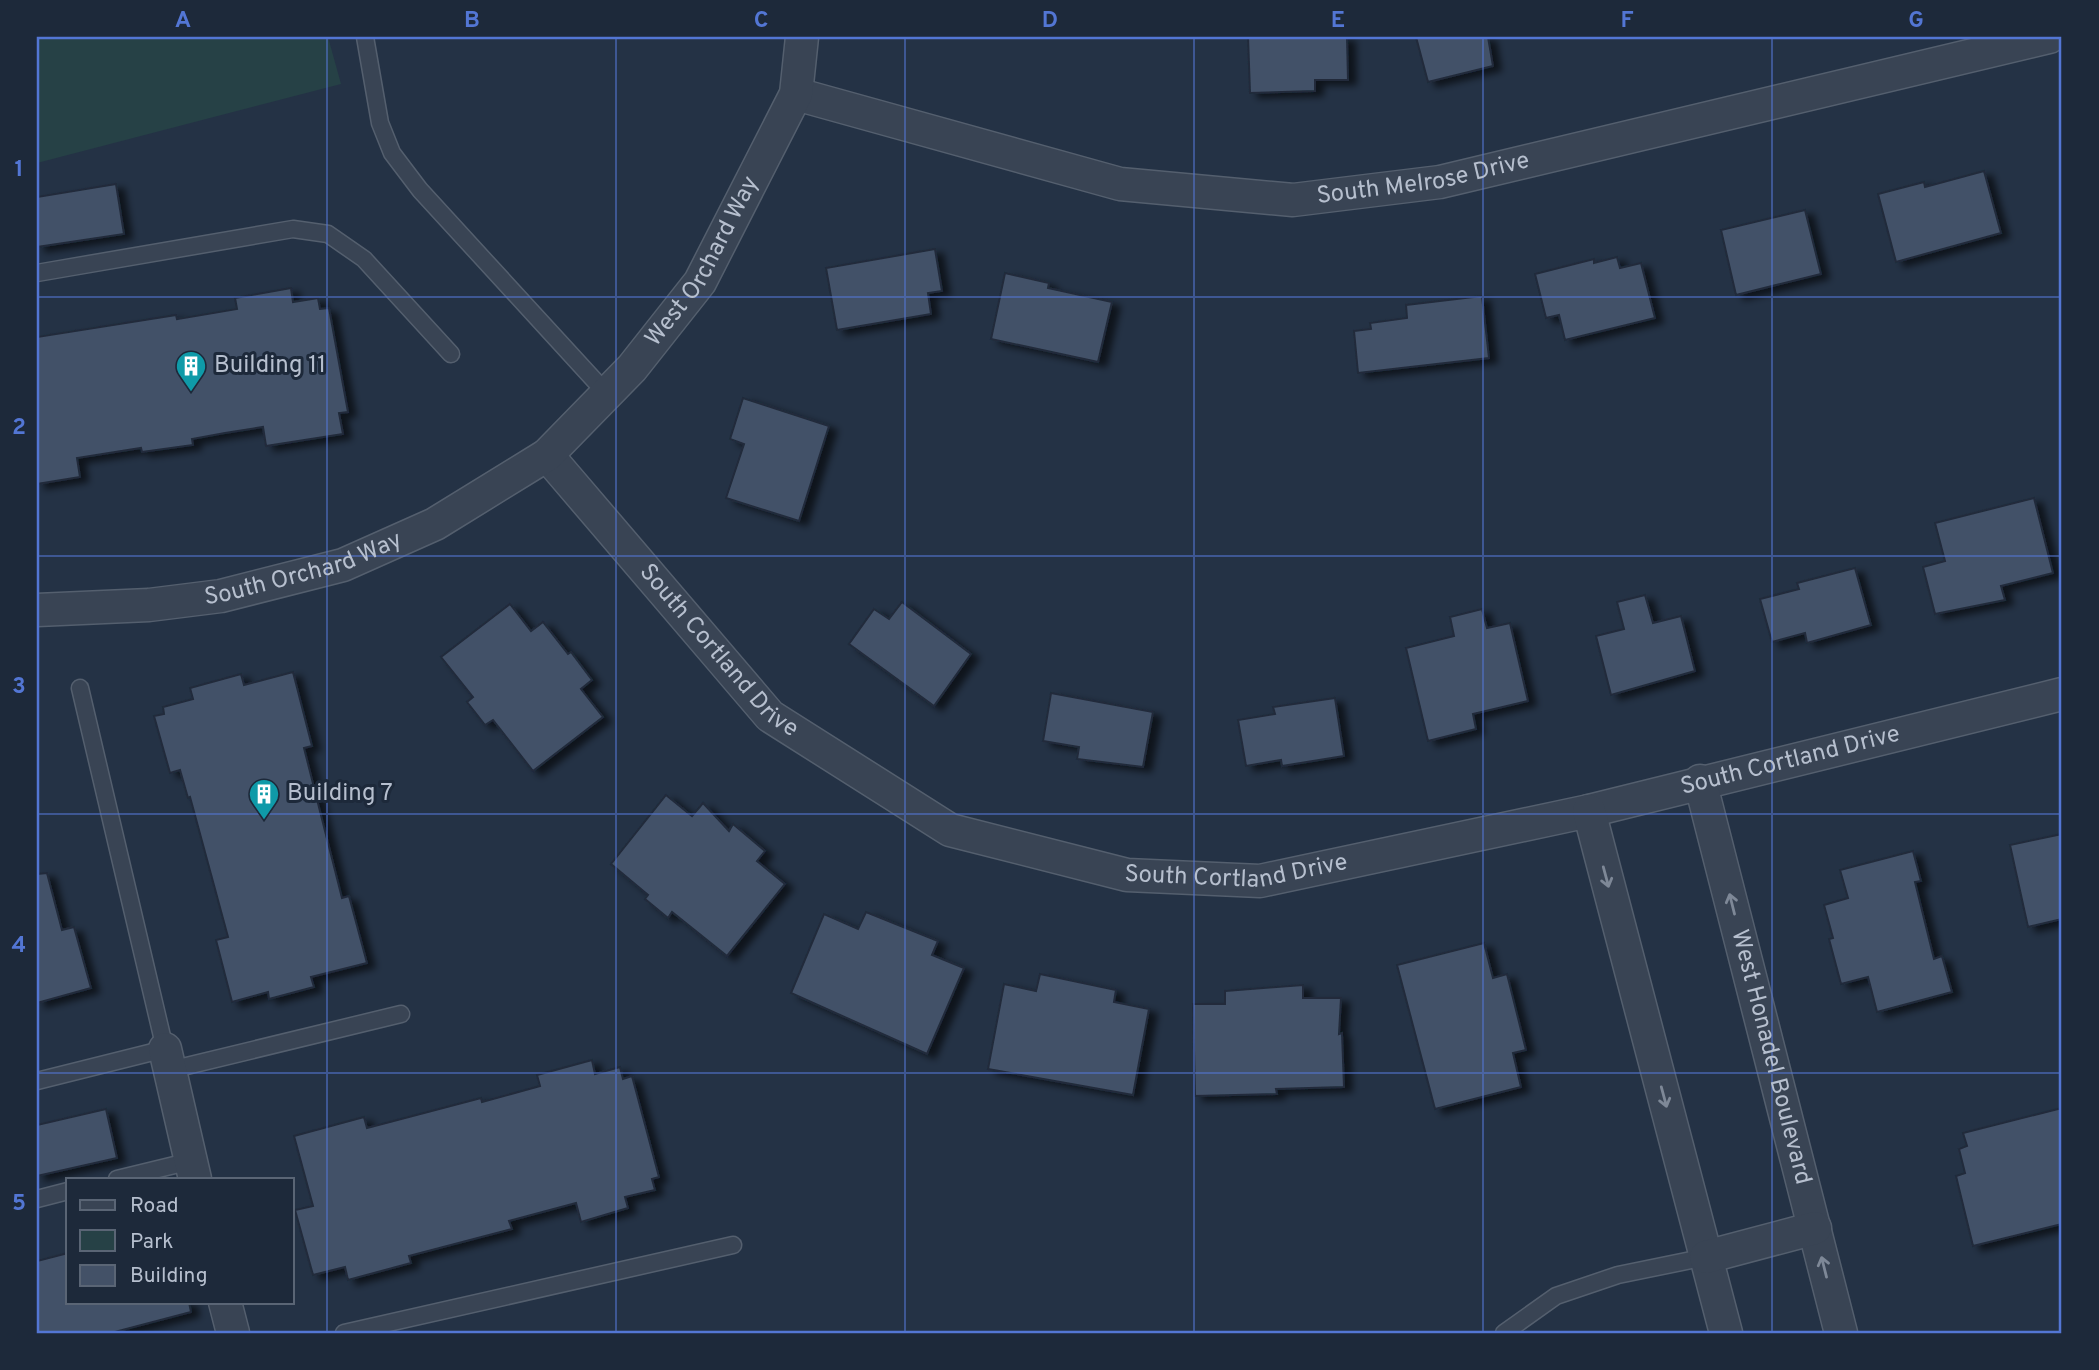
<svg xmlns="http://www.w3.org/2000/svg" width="2099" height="1370" viewBox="0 0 2099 1370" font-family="Overpass,sans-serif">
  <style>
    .green { fill: #264146 }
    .building { fill: #435167; stroke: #202b3b; stroke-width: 2; filter: url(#shadow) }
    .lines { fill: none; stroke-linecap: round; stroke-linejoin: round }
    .lane-casing { stroke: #545f6e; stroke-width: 19 }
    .street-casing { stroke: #545f6e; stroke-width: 35 }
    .lane { stroke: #394454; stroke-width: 16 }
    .street { stroke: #394454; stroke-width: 32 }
    .oneway { stroke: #7e8897 }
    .grid { fill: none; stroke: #5376d4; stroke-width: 2; stroke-opacity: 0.55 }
    .labels { text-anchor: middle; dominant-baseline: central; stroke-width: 6; stroke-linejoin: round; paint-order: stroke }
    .street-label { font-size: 24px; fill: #b6bfce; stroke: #1d293a }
    .poi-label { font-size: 24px; fill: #b6bfce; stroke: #1d293a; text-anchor: start }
    .neatline { fill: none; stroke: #5376d4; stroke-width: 2.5 }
    .grid-label { font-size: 23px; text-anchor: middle; font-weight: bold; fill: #5376d4 }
  </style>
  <defs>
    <filter id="shadow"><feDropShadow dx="8" dy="4.5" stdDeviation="3.5" flood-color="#0009"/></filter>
  </defs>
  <rect width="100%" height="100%" fill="#243245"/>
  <!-- green -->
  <path class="green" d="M37,37h291l13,47 -304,79z"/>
  <!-- building -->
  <g class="building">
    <path d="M1248,37h99l1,43h-33v11l-65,2z"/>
    <path d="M1416,37h72l5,29 -65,16z"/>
    <path d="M1984,171l17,62 -105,29 -18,-68 46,-12 1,5z"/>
    <path d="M116,184l8,50 -87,13v-50z"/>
    <path d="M1805,210l16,64 -85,21 -15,-65z"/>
    <path d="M935,249l7,42 -14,2 3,21 -94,16 -11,-62z"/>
    <path d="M1617,257l3,11 21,-5 14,55 -90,22 -6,-25 -13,3 -11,-44 59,-15v4z"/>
    <path d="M1005,273l44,10 -1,5 64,14 -14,60 -107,-23z"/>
    <path d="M291,288l2,14 25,-4 2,11 9,-1 19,104 -9,1 4,21 -77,12 -3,-19 -38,6 -33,6 1,6 -51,7 -1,-4 -64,10 3,19 -43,7v-147l139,-22 1,4 60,-10 -2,-11z"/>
    <path d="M1482,296l7,62 -131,15 -4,-42 17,-2 -1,-6 37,-5 -1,-13z"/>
    <path d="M743,398l86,28 -30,95 -73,-23 18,-54 -14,-5z"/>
    <path d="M2034,498l19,75 -52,13 4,14 -70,14 -12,-47 22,-6 -10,-38z"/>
    <path d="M1855,568l16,57 -64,18 -2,-10 -33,9 -12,-43 39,-10 -2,-6z"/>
    <path d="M1645,595l8,28 28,-7 14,55 -84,24 -15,-59 28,-7 -7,-27z"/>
    <path d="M902,602l69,52 -37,52 -85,-62 25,-35 15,10z"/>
    <path d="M510,604l21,27 12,-9 25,32 3,-2 21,28 -11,9 22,28 -70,54 -40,-51 -8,5 -18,-23 6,-5 -32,-40z"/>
    <path d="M1482,609l5,19 23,-5 18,78 -55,13 3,15 -48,12 -22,-93 48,-12 -4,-19z"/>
    <path d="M293,672l19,74 -8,2 38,150 7,-2 18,67 -56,14 3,10 -45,12 -1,-7 -36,10 -16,-62 12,-3 -16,-59 -22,-81 -2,1 -8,-28 -10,3 -16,-57 10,-2 -1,-7 30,-8 -3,-11 51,-14 3,11z"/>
    <path d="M1051,693l102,19 -10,55 -66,-8 2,-12 -36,-6z"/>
    <path d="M1335,698l9,58 -62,10 -1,-6 -35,6 -8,-46 37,-6 -2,-7z"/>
    <path d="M666,795l26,21 11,-13 26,28 4,-7 32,27 -8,10 28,23 -58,72 -55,-44 -4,6 -23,-19 3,-4 -37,-31z"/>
    <path d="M2062,834v85l-34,8 -18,-82z"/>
    <path d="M1913,851l8,30 -6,1 19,77 8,-3 10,36 -75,20 -9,-35 -27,7 -12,-45 4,-1 -9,-33 24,-7 -8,-28z"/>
    <path d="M47,873l15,57 12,-3 17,61 -54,15v-129z"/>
    <path d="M866,912l72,29 -6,14 32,13 -37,86 -136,-61 33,-79 34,15z"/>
    <path d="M1484,943l9,35 14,-4 19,76 -13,3 8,34 -86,22 -38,-144z"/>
    <path d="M1040,974l76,16 -2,12 35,7 -16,86 -145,-26 16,-85 32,7z"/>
    <path d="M1303,985v13h38l-2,36 3,-1 2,54 -68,2 1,5 -82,2 -2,-92h32v-13z"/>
    <path d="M592,1060l3,14 25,-7 3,12 9,-3 27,101 -7,2 3,11 -30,7 3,11 -47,14 -5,-19 -67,18 3,8 -103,27 2,7 -63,17 -3,-13 -32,8 -18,-65 18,-4 -19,-70 70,-19 3,11 114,-30 1,4 58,-16 -3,-11z"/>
    <path d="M2062,1108v116l-89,22 -17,-70 9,-3 -6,-24 8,-3 -4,-13z"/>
    <path d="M106,1109l11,49 -80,18v-51z"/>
    <path d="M68,1253v49h121l2,10 -80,21h-74v-72z"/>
  </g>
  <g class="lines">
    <!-- lane casing -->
    <g class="lane-casing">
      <g id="lane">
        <path d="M365,37l15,86 12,30 28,37 187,204"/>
        <path d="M37,273l256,-44 35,5 36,25 87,95"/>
        <path d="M170,1070l231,-56"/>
        <path d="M37,1081l128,-32 -85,-361"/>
        <path d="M117,1179l74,-18"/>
        <path d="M37,1199l31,-8"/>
        <path d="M344,1333l389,-88"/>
        <path d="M1504,1333l52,-37 62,-21 88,-18"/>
      </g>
    </g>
    <!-- street casing -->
    <g class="street-casing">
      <g id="street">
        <path id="s1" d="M796,94l324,90 173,16 147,-18 609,-145"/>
        <path id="s2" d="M547,455l223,261 180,114 177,45 133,6 329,-70 473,-117"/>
        <path id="s3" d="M37,610l112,-5 72,-9 122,-31 92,-41 112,-69 85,-87 68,-86 96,-188 6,-57"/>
        <path id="s4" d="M1700,781l141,552"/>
        <path d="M1589,811l137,522"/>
        <path d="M165,1049l30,130"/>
        <path d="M1706,1257l109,-29"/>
        <path d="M225,1302l8,31"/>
      </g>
    </g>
    <!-- lane -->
    <use href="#lane" class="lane"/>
    <!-- street -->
    <use href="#street" class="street"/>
  </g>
  <!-- one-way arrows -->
  <defs><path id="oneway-shaft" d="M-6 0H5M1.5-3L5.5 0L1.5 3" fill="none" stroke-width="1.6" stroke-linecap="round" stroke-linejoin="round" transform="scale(1.75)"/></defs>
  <g class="oneway">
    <use href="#oneway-shaft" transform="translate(1606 877) rotate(75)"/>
    <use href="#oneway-shaft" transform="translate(1732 904) rotate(-104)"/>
    <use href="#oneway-shaft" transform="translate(1664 1097) rotate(75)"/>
    <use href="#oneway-shaft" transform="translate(1824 1267) rotate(-104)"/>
  </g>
  <!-- grid -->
  <path class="grid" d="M327,37v1296M616,37v1296M905,37v1296M1194,37v1296M1483,37v1296M1772,37v1296M37,297h2025M37,556h2025M37,814h2025M37,1073h2025"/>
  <!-- icons -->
  <defs>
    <g id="building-pin" transform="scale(1.575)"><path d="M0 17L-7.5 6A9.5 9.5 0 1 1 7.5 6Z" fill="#0f9aa8" stroke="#1d293a"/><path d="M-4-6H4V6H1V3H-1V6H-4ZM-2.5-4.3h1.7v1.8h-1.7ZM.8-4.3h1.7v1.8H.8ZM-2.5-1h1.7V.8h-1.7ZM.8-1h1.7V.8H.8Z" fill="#fff"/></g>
  </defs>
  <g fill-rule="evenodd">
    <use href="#building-pin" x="191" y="366"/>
    <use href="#building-pin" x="264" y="794"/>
  </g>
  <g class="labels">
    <!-- street labels -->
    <g class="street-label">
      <text stroke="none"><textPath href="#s1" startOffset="642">South Melrose Drive</textPath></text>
      <text stroke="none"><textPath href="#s3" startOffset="793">West Orchard Way</textPath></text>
      <text stroke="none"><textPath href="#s3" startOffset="271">South Orchard Way</textPath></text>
      <text stroke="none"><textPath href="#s2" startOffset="261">South Cortland Drive</textPath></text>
      <text stroke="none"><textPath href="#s2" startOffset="1416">South Cortland Drive</textPath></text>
      <text stroke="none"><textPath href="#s2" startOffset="849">South Cortland Drive</textPath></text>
      <text stroke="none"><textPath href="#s4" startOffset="285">West Honadel Boulevard</textPath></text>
    </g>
    <!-- poi labels -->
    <g class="poi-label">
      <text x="214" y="366">Building 11</text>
      <text x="287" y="794">Building 7</text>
    </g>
  </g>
  <!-- border -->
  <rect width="2099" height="1370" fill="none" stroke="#1d293a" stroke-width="77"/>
  <!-- legend -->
  <rect x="66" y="1178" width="228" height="126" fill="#1d293a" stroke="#5a6575" stroke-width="2"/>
  <rect x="80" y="1200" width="35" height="10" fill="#394454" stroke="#5a6575" stroke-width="2"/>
  <text x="130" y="1212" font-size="21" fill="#b6bfce">Road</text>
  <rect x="80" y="1230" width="35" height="21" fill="#264146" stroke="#5a6575" stroke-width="2"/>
  <text x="130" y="1248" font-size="21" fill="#b6bfce">Park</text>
  <rect x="80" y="1265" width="35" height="21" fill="#435167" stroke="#5a6575" stroke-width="2"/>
  <text x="130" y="1282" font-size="21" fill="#b6bfce">Building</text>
  <rect x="38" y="38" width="2022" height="1294" class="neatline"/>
  <g class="grid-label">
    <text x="183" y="27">A</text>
    <text x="472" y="27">B</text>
    <text x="761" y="27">C</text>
    <text x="1050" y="27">D</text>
    <text x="1338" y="27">E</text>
    <text x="1627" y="27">F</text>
    <text x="1916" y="27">G</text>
    <text x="19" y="176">1</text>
    <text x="19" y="434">2</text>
    <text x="19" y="693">3</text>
    <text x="19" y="952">4</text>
    <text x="19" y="1210">5</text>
  </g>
</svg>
